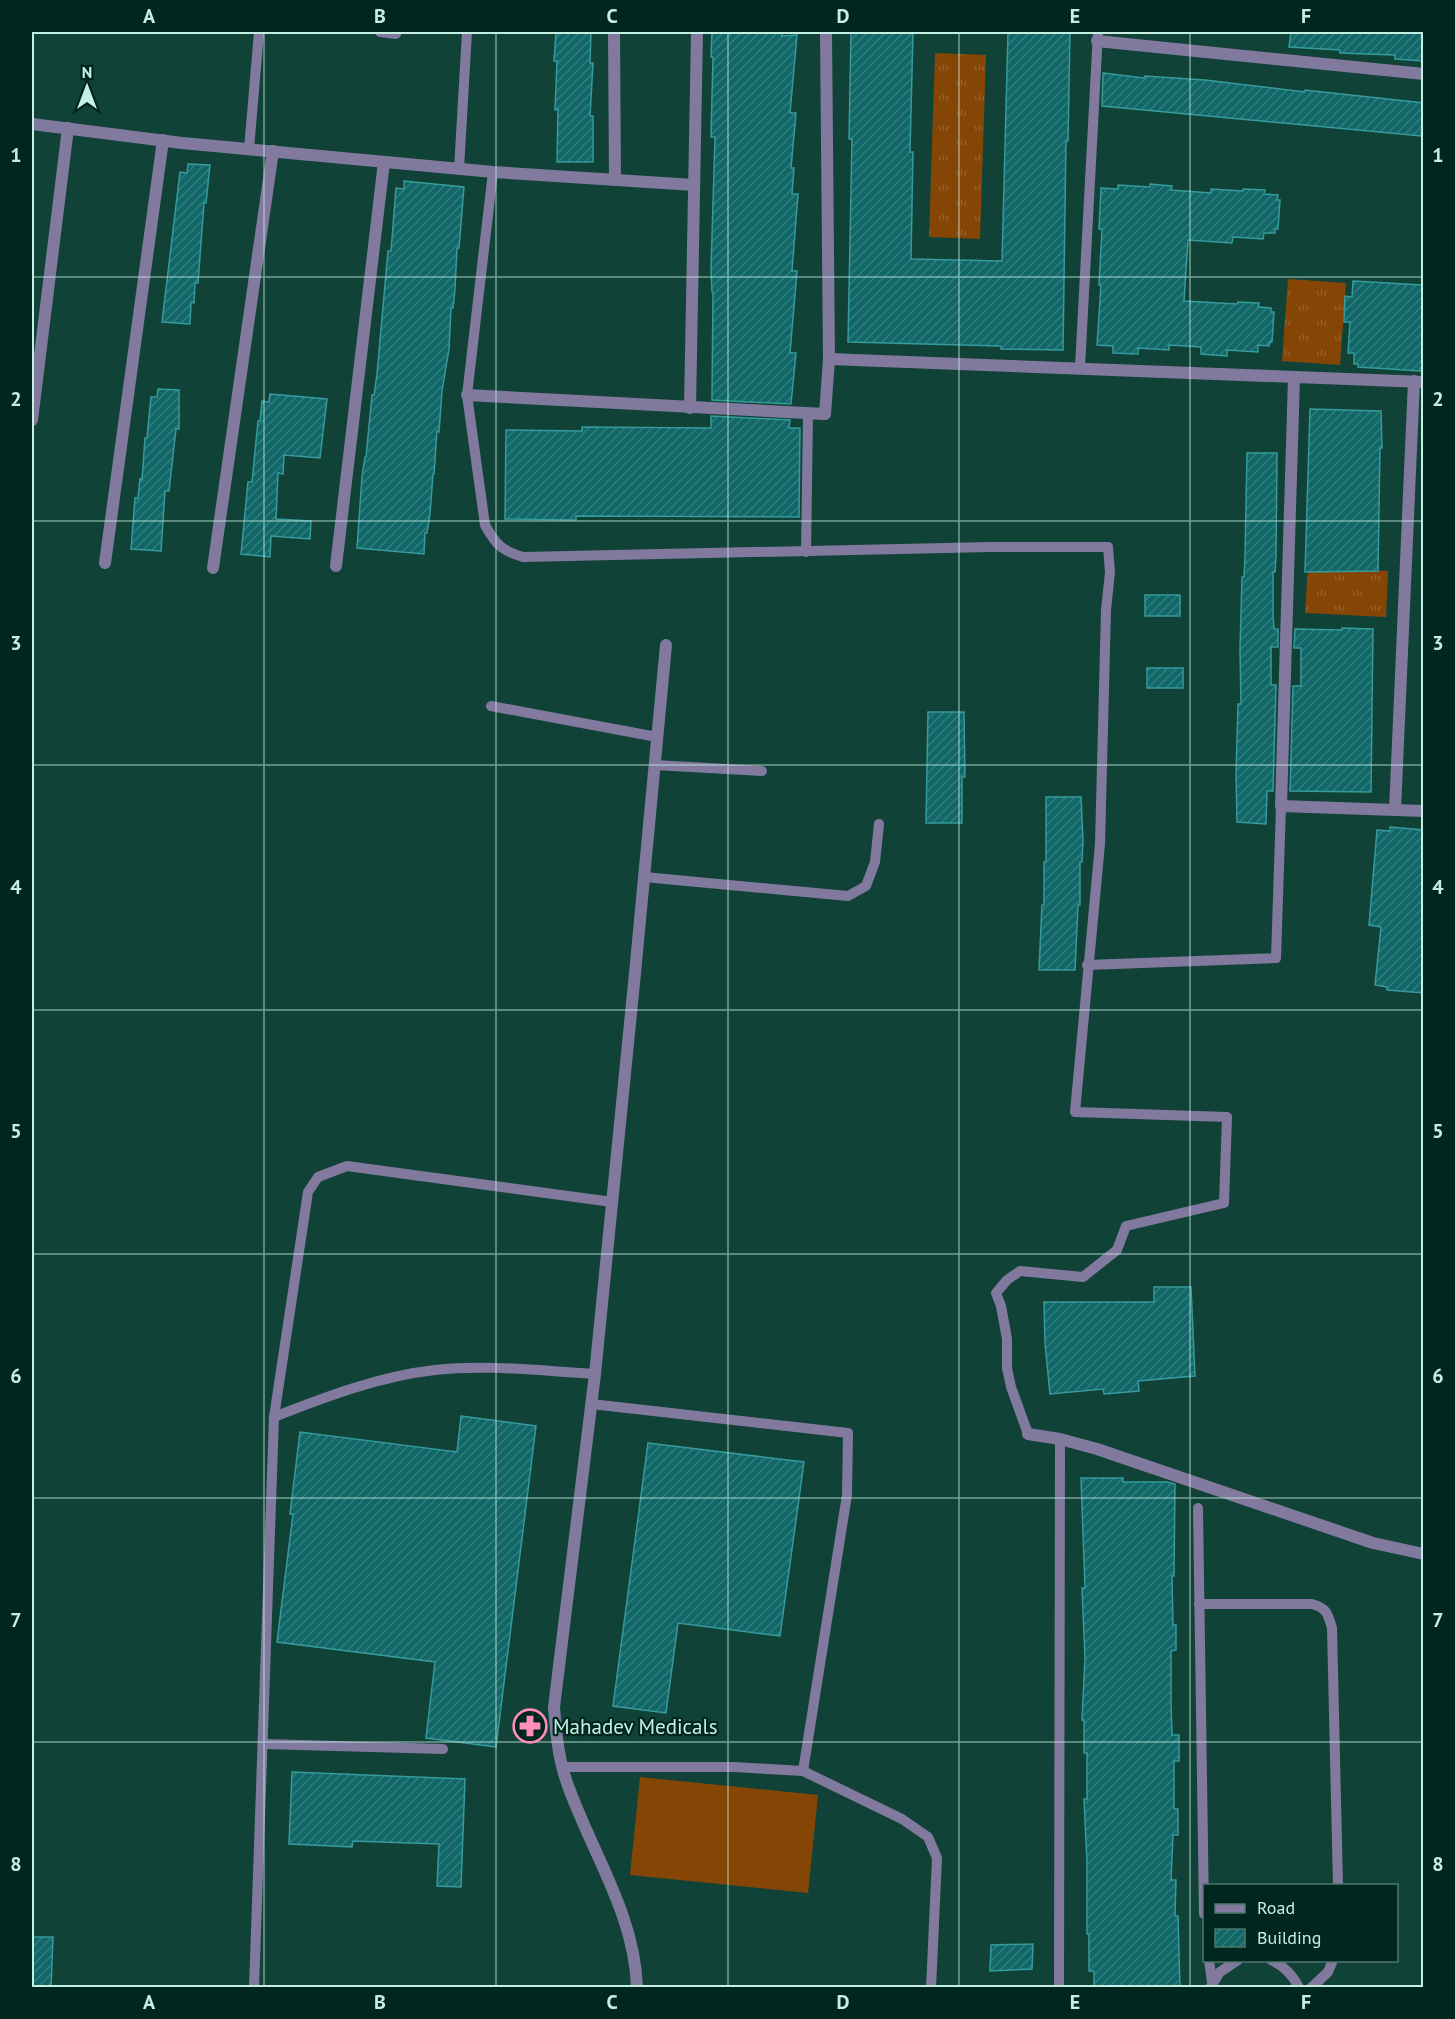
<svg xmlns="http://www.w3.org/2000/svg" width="1455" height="2019" viewBox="0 0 1455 2019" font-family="'PT Sans',sans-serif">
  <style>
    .grass { fill: url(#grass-tufts) }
    .pitch { fill: #854505 }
    .building { fill: url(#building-hatch); stroke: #359b9c; stroke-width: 1.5 }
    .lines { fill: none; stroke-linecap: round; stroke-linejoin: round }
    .lane { stroke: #82799e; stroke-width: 10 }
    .street { stroke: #82799e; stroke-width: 12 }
    .grid { fill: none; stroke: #c6efe3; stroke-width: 1.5; stroke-opacity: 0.55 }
    .labels { text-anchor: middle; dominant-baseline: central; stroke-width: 4.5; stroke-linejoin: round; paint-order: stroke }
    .poi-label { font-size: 21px; fill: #c6efe3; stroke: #00271f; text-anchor: start }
    .neatline { fill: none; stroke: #c6efe3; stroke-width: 2 }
    .grid-label { font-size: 20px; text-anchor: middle; font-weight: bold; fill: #c6efe3 }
  </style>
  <defs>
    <pattern id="grass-tufts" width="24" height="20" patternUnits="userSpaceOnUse" patternTransform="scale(1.5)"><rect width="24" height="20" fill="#854505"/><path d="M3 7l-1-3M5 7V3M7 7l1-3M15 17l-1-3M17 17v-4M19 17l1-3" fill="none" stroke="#956029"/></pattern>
    <pattern id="building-hatch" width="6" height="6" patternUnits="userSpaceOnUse" patternTransform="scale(1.5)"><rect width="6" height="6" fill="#116767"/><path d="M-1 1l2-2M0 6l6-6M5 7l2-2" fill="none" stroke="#327d7d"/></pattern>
  </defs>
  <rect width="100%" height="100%" fill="#114237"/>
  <!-- grass -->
  <g class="grass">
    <path d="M935,53l51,2 -6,184 -51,-2z"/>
    <path d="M1288,279l58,4 -6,82 -58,-4z"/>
    <path d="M1308,567l80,4 -2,46 -81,-4z"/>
  </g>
  <!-- pitch -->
  <path class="pitch" d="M640,1777l178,18 -10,98 -178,-18z"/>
  <!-- building -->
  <g class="building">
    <path d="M556,32h35l-1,31h3l-3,53h3v46h-36l1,-53 -3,1 2,-49h-3z"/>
    <path d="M712,32h70v4l15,-1 -7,78h6l-5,55h3l-2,26h6l-6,77h5l-7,82h6l-5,51 -79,-4 1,-108h-1l-1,-23 4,-132h-4l2,-80h-2z"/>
    <path d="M851,32h62l-3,120h3l-2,107 91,2 6,-229h62l-2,109h-2l-3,209 -62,-1v-3l-153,-4 4,-203h-3z"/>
    <path d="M1291,32h133v29l-29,-2v-4l-55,-2v-3l-51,-3z"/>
    <path d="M1103,73l41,5 1,-2 60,4 100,12v-2l119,13 -3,33 -319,-30z"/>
    <path d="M188,164l22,1 -4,38h-2l-6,80h-3l-1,20 -3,-1 -1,22 -28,-2 18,-150 7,1z"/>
    <path d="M404,181l60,6 -5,61h-2l-2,41 -2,19h-2l-2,41 -7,42 -3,41 -2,-1 -3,43h-1l-3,40 -3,19h-2l-1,21 -67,-6 5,-71 3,-20h1l6,-62h2l3,-21 11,-123h3l5,-63 8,1z"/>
    <path d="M1150,184l22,2 -1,4 40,3v-4l32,2v-2l22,1 -1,4 14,1 -1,5h3l-2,29h-3v4h-11l-1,6 -30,-2 -1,6 -44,-3 -4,61 53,3 1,-2 21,1 -1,4 13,1v4h3l-2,30h-2l-1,4 -11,-1v7l-31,-2v6l-26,-2v-7l-32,-2v5l-31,-2v6l-25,-1v-7l-16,-1 4,-60h-2l3,-56h-3l2,-41 17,1v-4l32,2z"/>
    <path d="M1353,281l69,4 2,83h-4v3l-62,-4v-3h-4v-11h-6l2,-31h-6l1,-26 7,1z"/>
    <path d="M158,389l21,1v39h-3l-7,62h-4l-4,60 -30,-2 4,-51h3l2,-19 2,1 3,-42h2l4,-41h6z"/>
    <path d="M270,394l57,5 -7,59 -36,-3 -1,19 -5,-1 -2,46 35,2 -1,18 -39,-3 -1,21 -29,-3 7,-72h4l6,-61h2l2,-20 7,1z"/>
    <path d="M1310,409l71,2 1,37h-2l-2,123 -73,1z"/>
    <path d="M711,416l79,4 -1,8h11l-1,89 -223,-1v4l-71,-1 1,-89 76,1v-4l129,1z"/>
    <path d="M1247,453h30l-1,103 -1,16h-2v43l1,14h4v18h-7v38h5l-3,106h-6l-1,33 -29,-2 -1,-48 2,-70h3l-1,-54 2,-73h2l1,-20z"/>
    <rect x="1145" y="595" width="35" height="21"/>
    <path d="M1342,628l31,1 -2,163 -81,-1 3,-105h8v-38h-7l1,-19 47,1z"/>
    <rect x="1147" y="668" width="36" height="20"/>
    <path d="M928,712h36l1,65h-3v46h-36z"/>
    <path d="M1046,797h35l2,43 -1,22h-2v43h-2l-3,65h-36l3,-65h2v-43h2z"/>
    <path d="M1390,827l34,3v163l-37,-3v-3l-12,-2 6,-58 -12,-2 8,-95 13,1z"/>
    <path d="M1154,1287h37l4,89 -57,5 1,10 -35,3 -1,-5 -53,5 -5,-51 -1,-41h110z"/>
    <path d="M461,1416l75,10 -40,321 -70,-9 9,-76 -158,-20 16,-128h-3l10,-82 157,20z"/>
    <path d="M648,1443l156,19 -24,174 -102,-13 -12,90 -53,-7z"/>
    <path d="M1081,1478h42v4h44l8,2 -1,92h-2l1,49h3v25l-5,1v50l1,34h7v26h-5v48h4v26h-5l-2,45h5l-1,36h3l2,72h-86v-17h-5v-37h-2v-71l-3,-64h3v-46h-3v-33h-2l3,-62 -3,-70h3z"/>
    <path d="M292,1772l173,7 -4,108 -24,-1 2,-42 -86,-3 -1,6 -63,-3z"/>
    <path d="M32,1937h21l-2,51h-19z"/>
    <path d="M1033,1944l-1,25 -42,2 1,-26z"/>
  </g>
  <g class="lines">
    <!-- lane -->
    <g class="lane">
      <path d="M380,32l16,2 1,-2"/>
      <path d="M249,149l10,-117"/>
      <path d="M459,169l8,-137"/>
      <path d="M493,172l-26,223 18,130c11,20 16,25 38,32l468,-10h117l2,25 -4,38 -6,234 -25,268 152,5 -3,86 -98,23 -9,24 -34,27 -63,-6 -13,9 -11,13 5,13 6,33v29l4,19 17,47"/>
      <path d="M1080,367l18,-335"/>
      <path d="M806,552l2,-138"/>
      <path d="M491,706l166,31"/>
      <path d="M655,765l107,6"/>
      <path d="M644,877l204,19 18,-10 9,-24 4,-38"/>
      <path d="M1087,965l189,-7 5,-152"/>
      <path d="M591,1404l257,29 -1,62 -44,276"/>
      <path d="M274,1417c51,-20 106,-41 161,-47 53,-6 107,1 160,4"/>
      <path d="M1198,1508l6,406"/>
      <path d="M1199,1604h113c15,4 16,10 20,24l6,258"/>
      <path d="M264,1744l179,5"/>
      <path d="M562,1767h172l69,4 99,48 26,18 9,21 -6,130"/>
      <path d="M1209,1960l3,22"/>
      <path d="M1271,1960c13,6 22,15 28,28"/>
      <path d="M254,1988l20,-571 34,-225 10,-15 29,-11 265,36"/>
      <path d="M1059,1988l1,-549"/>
      <path d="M1210,1988l10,-16 18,-12"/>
      <path d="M1311,1988l17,-16 5,-12"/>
    </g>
    <!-- street -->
    <g class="street">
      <path d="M614,32l1,148"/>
      <path d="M1097,41l327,33"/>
      <path d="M32,124l150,19 311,29 201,13"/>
      <path d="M829,359l595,23"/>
      <path d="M1294,378l-13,428 143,5"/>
      <path d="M467,395l358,19 4,-55 -3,-327"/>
      <path d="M690,408l7,-376"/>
      <path d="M32,420l36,-292"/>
      <path d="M105,563l58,-423"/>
      <path d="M336,566l48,-404"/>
      <path d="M213,568l60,-417"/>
      <path d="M1395,810l19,-429"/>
      <path d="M1028,1434l32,5 37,10 276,94 51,11"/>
      <path d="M637,1988c-2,-75 -48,-140 -71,-208 -8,-24 -10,-48 -12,-73l41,-333 40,-401 31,-328"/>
    </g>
  </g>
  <!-- grid -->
  <path class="grid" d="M264,32v1956M496,32v1956M728,32v1956M959,32v1956M1190,32v1956M32,277h1392M32,521h1392M32,765h1392M32,1010h1392M32,1254h1392M32,1498h1392M32,1742h1392"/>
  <!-- icons -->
  <defs>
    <g id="pharmacy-ring" transform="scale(1.725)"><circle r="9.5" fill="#00271f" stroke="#ff8eba" stroke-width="1.5"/><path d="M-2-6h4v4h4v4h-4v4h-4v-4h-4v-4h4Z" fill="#ff8eba"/></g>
  </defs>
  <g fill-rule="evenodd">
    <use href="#pharmacy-ring" x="530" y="1726"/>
  </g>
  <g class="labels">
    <!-- poi labels -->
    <g class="poi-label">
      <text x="553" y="1726">Mahadev Medicals</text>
    </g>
  </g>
  <!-- border -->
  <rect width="1455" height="2019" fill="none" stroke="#00271f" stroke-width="66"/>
  <!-- legend -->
  <rect x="1203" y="1884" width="195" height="78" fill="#00271f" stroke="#4f776d" stroke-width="1.5"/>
  <rect x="1215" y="1904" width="30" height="9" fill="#82799e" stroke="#4f776d" stroke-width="1.5"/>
  <text x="1257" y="1914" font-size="18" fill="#c6efe3">Road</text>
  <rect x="1215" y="1929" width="30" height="18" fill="url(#building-hatch)" stroke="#4f776d" stroke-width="1.5"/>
  <text x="1257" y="1944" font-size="18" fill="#c6efe3">Building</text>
  <!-- north arrow -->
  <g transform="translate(87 87)" stroke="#00271f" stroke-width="4.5" paint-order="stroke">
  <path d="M0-4.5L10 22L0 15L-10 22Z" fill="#c6efe3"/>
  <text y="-9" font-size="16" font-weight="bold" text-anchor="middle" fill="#c6efe3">N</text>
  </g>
  <rect x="33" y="33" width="1389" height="1953" class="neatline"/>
  <g class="grid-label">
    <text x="149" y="23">A</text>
    <text x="380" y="23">B</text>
    <text x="612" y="23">C</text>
    <text x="843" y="23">D</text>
    <text x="1075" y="23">E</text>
    <text x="1306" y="23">F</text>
    <text x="16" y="162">1</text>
    <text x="1438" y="162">1</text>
    <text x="16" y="406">2</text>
    <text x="1438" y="406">2</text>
    <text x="16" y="650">3</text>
    <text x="1438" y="650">3</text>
    <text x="16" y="894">4</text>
    <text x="1438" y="894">4</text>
    <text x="16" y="1138">5</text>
    <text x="1438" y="1138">5</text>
    <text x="16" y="1383">6</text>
    <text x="1438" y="1383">6</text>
    <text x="16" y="1627">7</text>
    <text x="1438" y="1627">7</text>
    <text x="16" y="1871">8</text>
    <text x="1438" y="1871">8</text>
    <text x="149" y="2009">A</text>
    <text x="380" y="2009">B</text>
    <text x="612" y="2009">C</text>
    <text x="843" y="2009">D</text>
    <text x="1075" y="2009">E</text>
    <text x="1306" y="2009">F</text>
  </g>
</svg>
